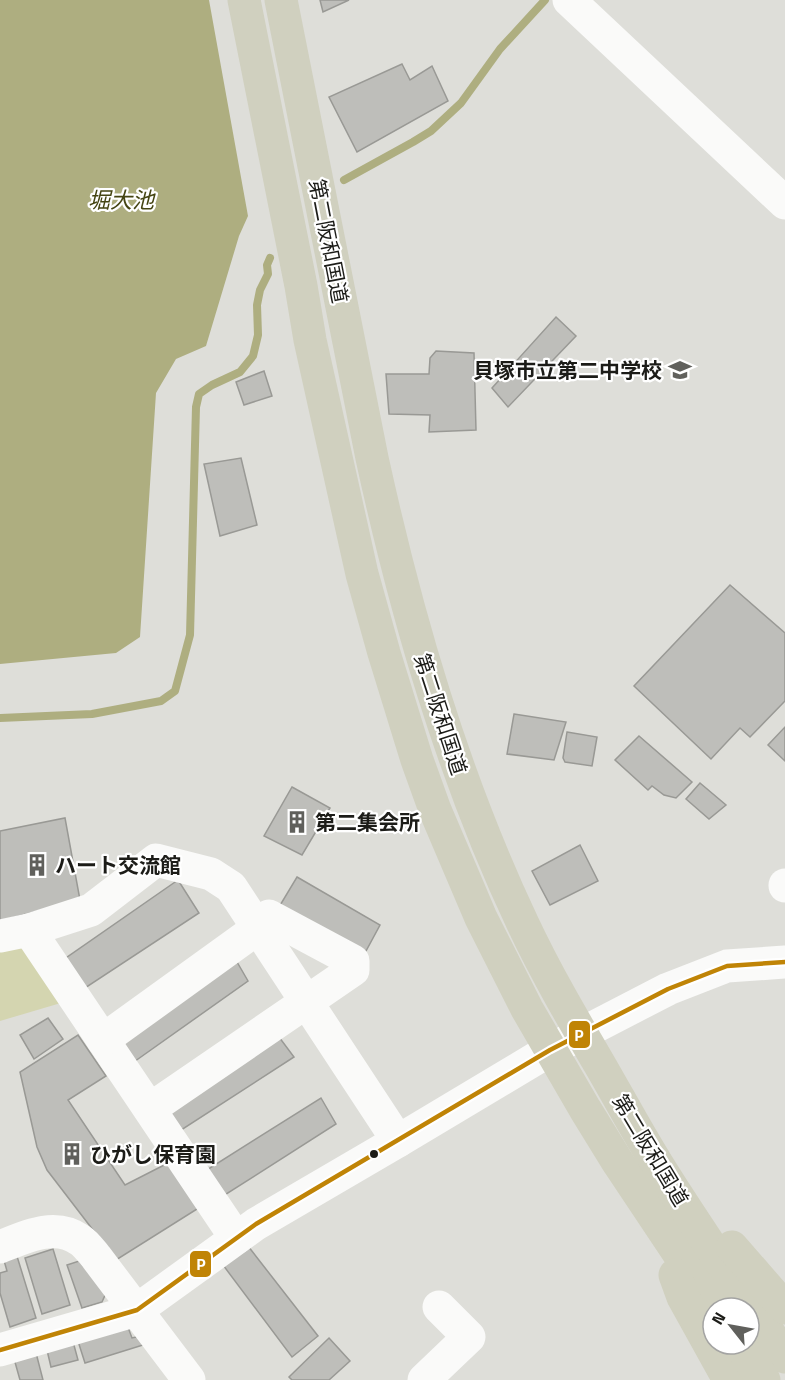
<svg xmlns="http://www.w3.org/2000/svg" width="785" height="1380" viewBox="0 0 785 1380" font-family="'Titillium Web','Noto Sans JP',sans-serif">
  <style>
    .green { fill: #d4d5b0 }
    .water { fill: #aeae80 }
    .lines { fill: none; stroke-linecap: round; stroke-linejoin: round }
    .stream { stroke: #aeae80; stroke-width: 8 }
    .building { fill: #bebeba; stroke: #999995; stroke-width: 1.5 }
    .minor { stroke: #fafaf9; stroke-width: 33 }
    .highway { stroke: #d0d0bf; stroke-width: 33 }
    .bus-1-casing { stroke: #fff; stroke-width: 9 }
    .bus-1 { stroke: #c08406; stroke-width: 4.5 }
    .bus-dot { fill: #1c1c18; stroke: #fff; stroke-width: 2 }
    .labels { text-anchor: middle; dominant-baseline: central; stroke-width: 4.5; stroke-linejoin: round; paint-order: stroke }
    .street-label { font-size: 21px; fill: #1c1c18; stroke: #fff }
    .poi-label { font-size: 21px; font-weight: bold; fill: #1c1c18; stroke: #fff; text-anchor: start }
    .water-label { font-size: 22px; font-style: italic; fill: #454513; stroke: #fff }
    .line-badge { stroke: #fff; stroke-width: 2 }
    .badge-label { font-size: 16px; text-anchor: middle; font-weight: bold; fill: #fff }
  </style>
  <rect width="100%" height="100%" fill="#deded9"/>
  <!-- green -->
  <path class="green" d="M28,931l43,69 -71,21v-83z"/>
  <!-- water -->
  <path class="water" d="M0,0h209l39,216 -9,20 -33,110 -30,13 -20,34 -16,244 -24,16 -116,11z"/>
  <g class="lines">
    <!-- stream -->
    <g class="stream">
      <path d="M344,180l69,-38 18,-11 30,-28 39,-54 45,-49"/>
      <path d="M0,718l92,-4 69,-13 14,-10 15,-56 6,-228 3,-13 13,-9 28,-13 13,-16 5,-21 -1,-30 3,-15 8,-16 -1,-9 3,-7"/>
    </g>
  </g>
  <!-- building -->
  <g class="building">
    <path d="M320,0h29l-26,12z"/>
    <path d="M402,64l8,16 22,-14 16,35 -91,51 -28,-55z"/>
    <path d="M556,317l20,19 -68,71 -16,-19z"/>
    <path d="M436,351l38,2 2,77 -47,2 1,-17 -41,-1 -3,-40h43l1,-16z"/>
    <path d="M264,371l8,25 -28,9 -8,-23z"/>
    <path d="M241,458l16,67 -37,11 -16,-72z"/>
    <path d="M730,585l55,48v68l-35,36 -10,-9 -29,31 -77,-73z"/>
    <path d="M514,714l52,8 -12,38 -47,-6z"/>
    <path d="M785,727v34l-17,-16z"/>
    <path d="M567,732l30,5 -5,29 -27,-4 -2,-4z"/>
    <path d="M639,736l53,46 -16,16 -12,-3 -12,-9 -4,4 -33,-30z"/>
    <path d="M700,783l26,22 -17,14 -23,-20z"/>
    <path d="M292,787l38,21 -28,47 -38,-19z"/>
    <path d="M65,818l15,82 -80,21v-90z"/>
    <path d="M580,845l18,36 -48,24 -18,-34z"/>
    <path d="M297,877l83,48 -14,26 -87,-44z"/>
    <path d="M178,880l21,33 -114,75 -22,-28z"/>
    <path d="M233,955l15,26 -117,83 -15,-27z"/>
    <path d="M48,1018l15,21 -29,20 -14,-24z"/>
    <path d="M276,1033l18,24 -119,77 -18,-24z"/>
    <path d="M78,1035l28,41 -38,24 57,85 47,-24 33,43 -89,56 -69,-90 -10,-23 -17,-75z"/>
    <path d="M321,1098l15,26 -116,74 -18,-25z"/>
    <path d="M248,1246l70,90 -26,21 -69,-92z"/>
    <path d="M53,1249l17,56 -28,9 -17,-56z"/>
    <path d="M16,1253l20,65 -26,9 -10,-34v-20l7,-2 -4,-14z"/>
    <path d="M79,1261l27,32 -4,9 -20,6 -15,-43z"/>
    <path d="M126,1322l6,16 9,-2 2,9 -58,18 -8,-25z"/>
    <path d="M72,1338l6,22 -27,7 -5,-21z"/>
    <path d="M329,1338l21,23 -21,19h-37l-3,-3z"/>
    <path d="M35,1349l8,31h-23l-7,-25z"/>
  </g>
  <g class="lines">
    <!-- minor -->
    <g class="minor">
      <path d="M569,0l216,203"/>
      <path d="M785,886v-1"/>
      <path d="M29,930l207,308"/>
      <path d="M0,936l29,-6 62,-20 65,-50 55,14 20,13 167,254"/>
      <path d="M103,1040l155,-112 11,-12 84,45v9l-203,139"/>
      <path d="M0,1247c25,-10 55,-25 80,-7 6,4 11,11 16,17l93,123"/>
      <path d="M0,1350l137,-40 119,-86 142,-83 152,-91 118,-61 59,-23 58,-4"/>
      <path d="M424,1380l45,-43 -30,-30"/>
    </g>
    <!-- highway -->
    <g class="highway">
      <path d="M244,0l57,286 9,54 52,234 22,79 33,107 18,50 46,108 46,91 58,100 32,52 98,147"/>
      <path d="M281,0l91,458c35,160 81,318 151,466 23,49 50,95 77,141 22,38 42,76 66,113 38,60 79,119 119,179"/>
      <path d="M732,1247l53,61"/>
      <path d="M675,1275l8,22 46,83"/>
      <path d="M739,1344l25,36"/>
    </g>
    <!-- bus-1 casing -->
    <g class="bus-1-casing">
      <path id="bus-1" d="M0,1350l137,-40 119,-86 294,-174 118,-61 59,-23 58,-4"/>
    </g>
    <!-- bus-1 -->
    <use href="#bus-1" class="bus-1"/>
  </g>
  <!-- icons -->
  <defs>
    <g id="university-bare" transform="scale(1.8)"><path d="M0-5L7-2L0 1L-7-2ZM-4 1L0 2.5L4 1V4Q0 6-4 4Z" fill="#60605c" stroke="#fff" stroke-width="2.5" paint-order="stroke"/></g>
    <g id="building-bare" transform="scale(1.8)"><path d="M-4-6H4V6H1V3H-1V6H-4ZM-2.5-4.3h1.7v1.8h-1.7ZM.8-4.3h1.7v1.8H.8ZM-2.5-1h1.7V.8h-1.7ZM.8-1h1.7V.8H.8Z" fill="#60605c" stroke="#fff" stroke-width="2.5" paint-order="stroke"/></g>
  </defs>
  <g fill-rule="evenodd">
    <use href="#university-bare" x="680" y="370"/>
    <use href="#building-bare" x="297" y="822"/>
    <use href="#building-bare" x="37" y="865"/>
    <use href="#building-bare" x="72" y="1154"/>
  </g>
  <!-- markers -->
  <circle class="bus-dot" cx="374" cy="1154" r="5"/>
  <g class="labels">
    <!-- street labels -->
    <g class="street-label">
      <text transform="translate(329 241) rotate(79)">第二阪和国道</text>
      <text transform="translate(441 714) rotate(72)">第二阪和国道</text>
      <text transform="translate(651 1150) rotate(59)">第二阪和国道</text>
    </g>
    <!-- poi labels -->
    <g class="poi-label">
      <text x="662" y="370" text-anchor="end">貝塚市立第二中学校</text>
      <text x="315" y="822">第二集会所</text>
      <text x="55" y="865">ハート交流館</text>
      <text x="90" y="1154">ひがし保育園</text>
    </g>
    <!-- water labels -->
    <g class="water-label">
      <text x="121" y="200">堀大池</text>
    </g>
  </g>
  <g class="line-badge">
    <rect x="568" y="1020" width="23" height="29" rx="6" fill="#c08406"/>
    <rect x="189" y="1250" width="23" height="28" rx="6" fill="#c08406"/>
  </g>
  <g class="badge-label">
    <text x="579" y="1041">P</text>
    <text x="201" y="1270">P</text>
  </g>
  <!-- north arrow -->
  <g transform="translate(731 1326) rotate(301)"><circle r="28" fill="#ffffff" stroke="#a4a4a3" stroke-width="1.5"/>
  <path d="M0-4.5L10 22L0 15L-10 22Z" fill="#60605c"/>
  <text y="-9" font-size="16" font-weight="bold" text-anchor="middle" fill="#1c1c18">N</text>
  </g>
</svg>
